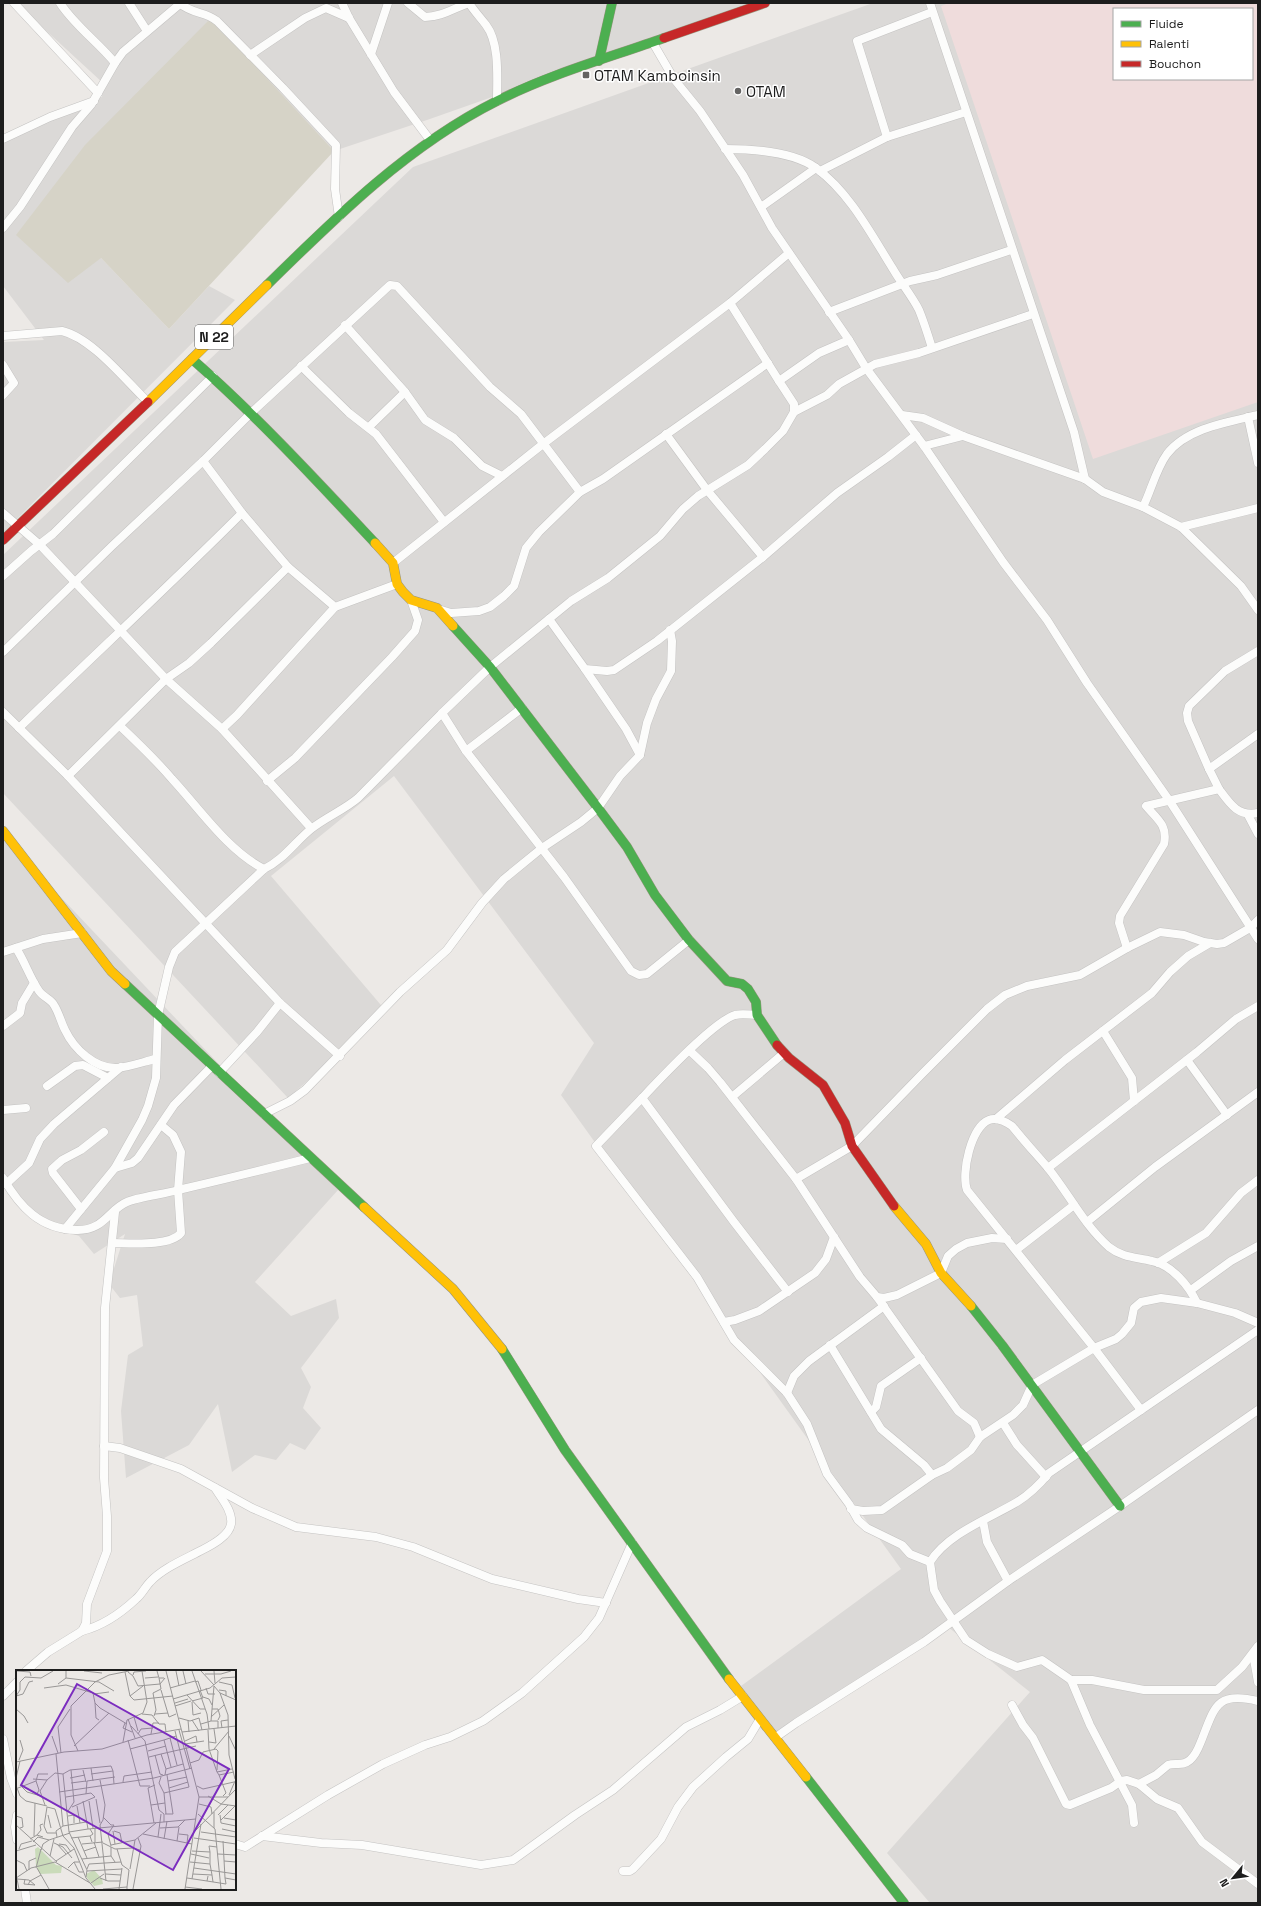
<svg xmlns="http://www.w3.org/2000/svg" width="1261" height="1906" viewBox="0 0 1261 1906" font-family="'Space Grotesk',sans-serif">
  <style>
    .residential { fill: #dbd9d7; fill-rule: evenodd }
    .commercial { fill: #efdcdc; fill-rule: evenodd }
    .construction { fill: #d6d3c7 }
    .lines { fill: none; stroke-linecap: round; stroke-linejoin: round }
    .street-casing { stroke: #c4c3c2; stroke-width: 9 }
    .fast-casing { stroke: #97957e; stroke-width: 10 }
    .slow-casing { stroke: #97957e; stroke-width: 10 }
    .jam-casing { stroke: #97957e; stroke-width: 10 }
    .street { stroke: #fcfcfb; stroke-width: 8 }
    .fast { stroke: #4caf50; stroke-width: 9 }
    .slow { stroke: #ffc107; stroke-width: 9 }
    .jam { stroke: #c62828; stroke-width: 9 }
    .poi-dot { fill: #656463; stroke: #fff; stroke-width: 1.5 }
    .labels { text-anchor: middle; dominant-baseline: central; stroke-width: 3; stroke-linejoin: round; paint-order: stroke }
    .shield { fill: #fff; stroke: #616161; stroke-width: 1 }
    .shield-label { font-size: 14px; font-weight: bold; fill: #1d1d1d }
    .poi-label { font-size: 15px; fill: #1d1d1d; stroke: #fff; text-anchor: start }
    .inset-road { fill: none; stroke: #999796; stroke-width: 1 }
    .view { fill: #7b2cbf; fill-opacity: 0.15; stroke: #7b2cbf; stroke-width: 2 }
    .inset-edge { fill: none; stroke: #1d1d1d; stroke-width: 2 }
  </style>
  <rect width="100%" height="100%" fill="#ece9e6"/>
  <!-- residential -->
  <g class="residential">
    <path d="M16,3h742l-331,117 -93,31 -123,-132 -110,239 68,71 40,-43 26,14 -232,233v-191l41,-2 -41,-54v-144l41,-26 58,-19 1,-14z"/>
    <path d="M873,3h385v1900h-328l-43,-50 143,-161 -82,-65 -173,108 -34,-49 160,-117 -340,-474 33,-52 -200,-267 -123,100 115,135 -98,87 -285,-305v-238l410,-388zM1114,9h138v70h-138z"/>
    <path d="M3,836l335,354 -83,92 36,34 45,-17 3,19 -38,50 10,19 -8,21 18,20 -16,22 -15,-7 -14,17 -21,-5 -23,17 -14,-68 -29,41 -63,33 -5,-67 7,-56 15,-9 -6,-51 -17,3 -11,-14 16,-50 -31,20 -15,-18 -34,-12 -42,-42z"/>
  </g>
  <!-- commercial -->
  <path class="commercial" d="M949,3h309v399l-165,57 -152,-453zM1114,9h138v70h-138z"/>
  <!-- construction -->
  <path class="construction" d="M211,18l123,133 -165,178 -68,-71 -33,25 -52,-48 69,-90z"/>
  <g class="lines">
    <!-- street casing -->
    <g class="street-casing">
      <g id="street">
        <path d="M14,3l84,90"/>
        <path d="M129,3l18,28"/>
        <path d="M179,3c15,12 25,8 38,18l66,67 53,57 -1,44 4,28"/>
        <path d="M342,3l7,15 45,74 36,48"/>
        <path d="M408,3l17,14c16,0 29,-9 44,-14"/>
        <path d="M469,3c5,8 11,14 17,22 14,18 11,54 11,76"/>
        <path d="M930,3l144,429 11,47"/>
        <path d="M653,43l21,36 26,32 43,64 29,53 77,112 17,28 58,78 79,116 44,58 40,63 82,117 89,139"/>
        <path d="M371,54l17,-51"/>
        <path d="M250,55l55,-37 21,-10 23,10"/>
        <path d="M115,63l8,-11 58,-49"/>
        <path d="M887,137l-30,-96 75,-29"/>
        <path d="M3,139l47,-22 44,-16"/>
        <path d="M725,149c27,0 69,3 91,19 34,25 55,66 77,101 8,14 19,27 26,41 5,12 9,25 13,38"/>
        <path d="M820,171l67,-34 79,-25"/>
        <path d="M761,207l55,-39"/>
        <path d="M3,228l17,-21 52,-80 19,-22 24,-42c-17,-21 -40,-37 -55,-60"/>
        <path d="M730,303l59,-50"/>
        <path d="M829,312l81,-31 27,-6 74,-25"/>
        <path d="M345,325l60,67 20,28 29,18 28,28 20,10"/>
        <path d="M3,336l59,-5c30,7 63,49 86,71"/>
        <path d="M3,365l11,18 -11,12"/>
        <path d="M301,366l48,47 27,21 68,88"/>
        <path d="M794,412l33,-17 12,-11 36,-20 44,-11 114,-39"/>
        <path d="M902,415l21,3 40,18 122,43 18,13 40,15 38,20 60,59 17,24"/>
        <path d="M1248,417l10,46"/>
        <path d="M369,427l36,-35"/>
        <path d="M666,434l41,56 56,67"/>
        <path d="M924,446l39,-10"/>
        <path d="M203,461l39,52 46,54 47,40 62,-23"/>
        <path d="M1143,507c8,-16 13,-38 24,-53 20,-26 61,-32 91,-39"/>
        <path d="M3,513l37,32 126,134 56,50 15,-14 98,-108"/>
        <path d="M1181,527l77,-19"/>
        <path d="M393,563l150,-119 187,-141 49,78"/>
        <path d="M3,576l28,-25 22,-17 160,-158"/>
        <path d="M438,609l13,4 28,-2 11,-4 14,-11 10,-10 12,-38 13,-16 41,-40"/>
        <path d="M549,619l36,50 22,2 7,-1 43,-29 106,-84 74,-64 51,-36 28,-22"/>
        <path d="M3,652l109,-106 91,-85 48,-48 139,-128 7,1 93,101 31,27 59,78 23,-13 165,-116"/>
        <path d="M3,712l65,64 98,-97 23,-16 22,-20 77,-76"/>
        <path d="M442,713l24,38 98,126 67,94 8,4 8,-1 42,-34"/>
        <path d="M120,726c18,17 36,34 52,53 27,29 56,72 92,90"/>
        <path d="M19,728c74,-72 150,-142 223,-215"/>
        <path d="M222,729l89,99"/>
        <path d="M466,751l56,-43"/>
        <path d="M640,755l7,-32 9,-24 15,-28 1,-30 -2,-11"/>
        <path d="M1209,769l-21,-48 -1,-8 2,-7 36,-35 33,-20"/>
        <path d="M68,776l212,227 60,53"/>
        <path d="M267,781l28,-23 97,-101 23,-26 3,-11 -7,-20"/>
        <path d="M1219,789l-10,-20 49,-35"/>
        <path d="M1248,815l10,19"/>
        <path d="M16,948c9,14 14,30 23,43 4,6 12,8 15,14 5,8 7,17 11,25 9,19 30,39 52,38 12,-1 26,-6 38,-9"/>
        <path d="M1127,948l-8,-25 1,-7 44,-72c4,-19 -7,-25 -18,-38l73,-17c11,15 19,28 39,24"/>
        <path d="M3,952l40,-13 39,-6"/>
        <path d="M3,1026l17,-13 2,-10 12,-20"/>
        <path d="M1103,1031l29,47 2,23"/>
        <path d="M690,1051l18,17 12,14 76,97 64,98 17,20 7,1 13,-3 44,-22 7,-17 8,-7 11,-6 25,-5 15,1"/>
        <path d="M1187,1060l40,55"/>
        <path d="M219,1073l38,-41 23,-29"/>
        <path d="M47,1086l28,-20 8,-1 25,13"/>
        <path d="M732,1097l52,-44"/>
        <path d="M642,1098c18,-19 71,-76 93,-83 8,-2 15,0 22,0"/>
        <path d="M3,1110l23,-2"/>
        <path d="M264,1114l26,-13 15,-11 95,-98 47,-42 35,-47 22,-24 38,-31 39,-26 17,-14 22,-32 20,-21 -14,-26 -41,-60"/>
        <path d="M996,1119l69,-59 87,-67 18,-21 18,-16 22,-13"/>
        <path d="M115,1168l27,-48 6,-14 8,-28 2,-63 11,-48 6,-15 89,-83c19,-9 31,-27 47,-40 15,-12 33,-19 47,-31l84,-85 48,-46 81,-66 37,-23 52,-42 23,-27 15,-13 50,-31 17,-16 18,-18 11,-19v-8l-15,-23 40,-28 30,-13"/>
        <path d="M1048,1168l149,-116 39,-33 22,-13"/>
        <path d="M3,1178c17,29 37,51 73,52 28,1 32,-20 51,-28 11,-5 38,-8 51,-12 44,-10 88,-21 132,-32"/>
        <path d="M796,1179l56,-33 69,-71 66,-66 18,-14 22,-9 53,-11 47,-27 33,-16 24,3 20,7 13,2 7,-1 26,-15 8,-8"/>
        <path d="M6,1184l23,-21 11,-24 14,-15 67,-57"/>
        <path d="M81,1209l-28,-36 -1,-4 10,-9 19,-10 23,-18"/>
        <path d="M1087,1222l68,-55 103,-75"/>
        <path d="M65,1229l50,-61 17,-5 6,-5 36,-53 38,-39"/>
        <path d="M112,1243c16,0 58,4 69,-10l-3,-43 3,-38 -8,-17 -12,-10"/>
        <path d="M1016,1250l58,-45"/>
        <path d="M1158,1263l48,-30 35,-40 17,-13"/>
        <path d="M1191,1290l40,-29 27,-15"/>
        <path d="M788,1292l-54,-70 -92,-124 -46,48 101,131 37,63 53,53 20,31 20,50 22,30 9,16 9,8 35,17 8,9 20,8"/>
        <path d="M877,1297l81,114 16,12 6,14"/>
        <path d="M724,1322l11,-2 24,-9 56,-38 11,-14 8,-22"/>
        <path d="M830,1345l51,84 43,36 8,10"/>
        <path d="M787,1393l7,-17 15,-15 75,-55"/>
        <path d="M1141,1410l-47,-62 -127,-158c-6,-17 4,-63 22,-70 8,-3 17,2 23,6 12,15 24,28 36,42 21,26 36,57 61,79 14,11 27,10 43,14 20,4 37,25 45,42"/>
        <path d="M871,1412l5,-5 5,-21 40,-28"/>
        <path d="M1003,1423l14,22 29,32"/>
        <path d="M104,1446l16,2 61,21 71,39 44,19 80,10 37,10 79,32 86,20 28,4"/>
        <path d="M851,1509l12,2 19,-1 50,-35 15,-7 24,-18 9,-13 33,-22 10,-10 9,-20 62,-37 22,-9 6,-5 9,-11 3,-15 7,-6 20,-4 36,5 38,10 23,10"/>
        <path d="M983,1521l4,21 21,39"/>
        <path d="M82,1631c20,-5 39,-18 54,-32 6,-5 9,-12 14,-17 13,-14 35,-23 52,-32 10,-5 27,-14 29,-26 2,-13 -10,-26 -16,-36"/>
        <path d="M1253,1654l5,28"/>
        <path d="M26,1671l22,-19 34,-21 4,-8 1,-19 20,-53v-35l-3,-38 1,-170 10,-96"/>
        <path d="M1071,1680h21l52,10h73l25,-23 16,-21"/>
        <path d="M3,1696l14,-14"/>
        <path d="M1012,1705l11,20 10,13 33,66 4,1 41,-17 10,-7 6,-1 12,4 18,15 21,9 24,34 56,42"/>
        <path d="M776,1737l20,-14 128,-81 84,-61 112,-75 138,-96"/>
        <path d="M3,1739l8,39 6,16"/>
        <path d="M1139,1784l17,-9 12,-10c8,-3 14,2 22,-5 7,-6 9,-14 12,-21 13,-33 15,-48 56,-38"/>
        <path d="M17,1815l-2,12 2,13"/>
        <path d="M1134,1823l-2,-18 -42,-80 -19,-45 -29,-20 -25,7 -29,-13 -22,-14 -26,-39 -6,-11 -4,-28c17,-28 60,-44 87,-60 13,-8 23,-18 32,-29l209,-143"/>
        <path d="M262,1836l59,7 41,2 119,20 32,-5 62,-45 38,-25 73,-63 34,-17 23,-14"/>
        <path d="M235,1844l10,3 83,-52 55,-31 42,-19 25,-8 33,-16 39,-28 62,-56 15,-19 33,-75"/>
        <path d="M623,1871h7l3,-2 28,-30 17,-32 15,-20 33,-30 22,-18 12,-20"/>
        <path d="M25,1889l2,14"/>
      </g>
    </g>
    <!-- fast casing -->
    <g class="fast-casing">
      <g id="fast">
        <path d="M599,61l13,-58"/>
        <path d="M267,285c70,-69 142,-140 230,-184 53,-27 111,-43 167,-63"/>
        <path d="M192,359c65,57 124,121 183,184"/>
        <path d="M453,626l37,41 108,141 29,39 28,48 34,45 38,41 15,3 6,5 8,13 1,13 20,30"/>
        <path d="M125,984l239,223"/>
        <path d="M971,1306l31,39 118,161"/>
        <path d="M502,1349l63,101 164,229"/>
        <path d="M806,1777l98,126"/>
      </g>
    </g>
    <!-- slow casing -->
    <g class="slow-casing">
      <g id="slow">
        <path d="M148,402l119,-117"/>
        <path d="M375,543l18,20 4,21 6,8 8,8 26,8 16,18"/>
        <path d="M3,831l108,140 14,13"/>
        <path d="M894,1206l32,38 15,29 30,33"/>
        <path d="M364,1207l89,82 49,60"/>
        <path d="M729,1679l77,98"/>
      </g>
    </g>
    <!-- jam casing -->
    <g class="jam-casing">
      <g id="jam">
        <path d="M664,38l101,-35"/>
        <path d="M3,540l145,-138"/>
        <path d="M777,1045l12,13 34,27 22,38 7,23 42,60"/>
      </g>
    </g>
    <!-- street -->
    <use href="#street" class="street"/>
    <!-- fast -->
    <use href="#fast" class="fast"/>
    <!-- slow -->
    <use href="#slow" class="slow"/>
    <!-- jam -->
    <use href="#jam" class="jam"/>
  </g>
  <!-- markers -->
  <g class="poi-dot">
    <rect x="582" y="71" width="8" height="8" rx="2"/>
    <circle cx="738" cy="91" r="4"/>
  </g>
  <g class="labels">
    <!-- shield labels -->
    <rect class="shield" x="195" y="325" width="38" height="24" rx="3"/>
    <g class="shield-label">
      <text x="214" y="337">N 22</text>
    </g>
    <!-- poi labels -->
    <g class="poi-label">
      <text x="594" y="75">OTAM Kamboinsin</text>
      <text x="746" y="91">OTAM</text>
    </g>
  </g>
  <!-- overview -->
  <g transform="translate(16 1670)">
    <rect width="220" height="220" fill="#ece9e6"/>
    <path d="M22,177l18,18 6,1 -1,7 -21,1 -4,-8 -1,-17zM78,200l8,9 1,5 -9,2 -7,-8 -1,-4z" fill="#cadbba"/>
    <path class="inset-road" d="M1,1l13,1 1,4M68,1l18,2M141,1l2,7h5M150,1l33,126 -14,92M160,1l3,15M167,1l3,13M176,1l15,43 2,15M185,1l13,14M198,1l1,12M109,2l5,24 4,4 39,-4M112,2l5,4 5,10 22,-2 5,-6M189,4h16l10,-3M117,5l1,-3 12,-1M50,8l33,4 15,9M129,8l13,-1M179,12l3,-1 3,9M203,12l13,3 3,13M42,14l8,-6v-7M198,16l6,7 16,7M28,18l22,-3 27,8 2,10 5,5 27,16M154,18l25,-7M190,18l2,6h7M145,20l8,27 7,-3M203,20l7,1v5M204,23l8,22 1,40 6,24M78,24l15,-2M171,25l13,14h5M0,26l4,-6v-8l5,-5 16,1 12,-7M0,26l7,-2 6,-12 4,-1M114,26l13,-10M187,27l6,2 3,6M157,29l37,-11 12,-10 14,-1M176,31l11,-3 -3,-8M176,32l1,13 8,-2M79,33l1,15 3,2M159,33l13,-4M159,36l16,-5M0,39l8,7 4,7M196,39h6l2,7 -2,4M126,44l10,1 7,9h6l1,8M139,44l13,-1M138,46l2,-6 -3,-17 8,-4 -2,-11M118,47l4,14M195,47l13,-12M163,48l11,3 9,-3 3,12M112,49l7,19M172,50l1,12M176,50l7,11M195,51h7v7M109,53l-2,5 9,4M185,54l10,-3 3,-35M115,56l14,15 14,69 5,4v8M206,58l-1,-7 7,-1M163,60l11,39M192,60l1,19 8,23 2,3 15,-3M166,62l54,-6M122,64l3,-5 12,-1M135,64l2,-11h6M36,66l6,17M213,66l7,15M154,68l7,27M112,70l12,46h10M169,71l11,-5 1,6M107,72l4,-22 16,-7 4,-11 -5,-31M193,72l7,1 -2,-14M169,74l19,-3M58,76l35,-33M114,79l34,-9M198,79l15,-18M62,81l-7,-16v-29l24,-24 14,-7 20,-4M132,81l18,-5M45,83l-3,-26 12,-18M40,84l7,72M139,85l5,19 3,1M133,87l12,-3M3,90l4,-10 -3,-10M0,92l48,-10 38,-3 45,-14 34,-6M174,93l9,-3 4,-8 13,-3 2,2 -1,19M155,97l-7,-27 12,-4M75,98l2,13M150,99l-5,-15 35,-8M67,100l3,12M97,101l1,13M201,102l15,-3M47,104l7,-4 41,-4 2,5 -22,3M149,105l1,-6 17,-5M203,105l7,18 -3,3M145,107l-2,6 5,10M0,108l4,-17M54,108l15,-3M17,109l14,1 8,-7 8,1 6,58 18,38 -1,7M84,110l5,25 -2,15 -3,5 6,56M20,111l3,9 -2,4M152,111l19,-4M107,112l1,-6 28,-4M55,113l15,-2M0,115l4,11 6,5 21,5M181,116l6,3 31,-7M6,117l5,5 14,4M2,118l18,-7 2,-7h10M153,118l19,-6M43,122l95,-14 38,-10M70,124l1,-13 28,-4M213,125l6,-14M192,126l13,8 15,2M50,127l25,-4 4,4 -23,10M183,127h29M80,129l4,24M67,131l5,28 108,-10M73,131l4,27M183,134l12,3 1,7M29,135l-5,-14 7,-11M135,135l14,-2M61,136l3,17M52,141l6,-9 -3,-32M198,142v16M149,144h8l-6,-39M150,144l-2,-21 25,-6 -14,-56M182,144l17,15 6,60M32,145l3,13M202,145l10,-10M204,145l1,8 15,3M0,146l6,2 1,9 -3,1M52,146l6,-1v8M87,147l8,8h3l-6,9 3,12M208,148l12,2M205,150l14,-14M138,153l-6,-35 7,-3M0,155l41,37M79,158v14M144,158l18,-1 7,-7M74,159l3,5 -3,2 2,6M206,159l14,3M97,161l2,13M98,161l6,2 2,10M179,161l41,-42M53,162l19,-3M185,162l35,5M40,163h-9l-3,-7 3,-19 8,2 8,27 11,12 12,30 9,11M127,164l49,10M163,164l9,1 -1,8M21,165l4,-5 -1,-5 3,-1M18,166l1,-33M41,167l-1,-6 7,-5 23,-4M62,167l9,21M142,167l3,-23M55,168l19,-2M178,168l42,6M14,169l7,-4 6,2M148,169l3,-18M161,171l2,-14M207,171l2,37 11,2M17,172l5,-5 11,3M78,172l5,15M38,173l9,4 9,11M87,173l12,6 18,-1 7,2M41,174l9,10M43,174l7,1 5,7M66,174l21,-2M95,175l24,-5 21,-17M95,177v9l4,6M3,179l2,-5 11,-3M101,179l5,16 7,5 -2,17M25,180l2,-6 6,-4 21,-7M0,181l20,-6M68,181l12,-4M176,181l18,1v12M194,182l-1,-6 8,1M175,184l18,4M202,184l18,1M34,186l4,-17M66,189l29,-3M0,190l8,4 3,7M40,191l18,-12M208,191l12,1M58,192l5,10h4M174,192l20,2 2,11M20,198l5,-19M21,198l12,21M52,198l6,-6h5M178,198l42,6M71,199l2,-5 32,-2M114,199l5,-29M13,200v-9l7,-3M71,201l35,-2M0,204l3,15M89,204l16,1M177,204l19,1 1,7M0,208l15,-10 24,-6 35,21M84,208l8,3h12M171,208l20,3 1,-5M1,209l12,1 6,5M9,209l-1,5 11,1M176,209l9,-55M191,211l19,3 -1,-6M75,213l13,-9M12,215l2,-4 11,-6M169,217l17,2M87,219l24,-2v2M103,219l3,-21M117,219l8,-43 -3,-8"/>
    <path class="view" d="M61,14l152,85 -56,101 -152,-85z"/>
    <rect width="220" height="220" class="inset-edge"/>
  </g>
  <!-- border -->
  <rect width="1261" height="1906" fill="none" stroke="#1d1d1d" stroke-width="8"/>
  <!-- legend -->
  <rect x="1113" y="8" width="140" height="72" fill="#ffffff" stroke="#a5a5a5"/>
  <rect x="1121" y="21" width="20" height="6" fill="#4caf50" stroke="#a5a5a5"/>
  <text x="1149" y="28" font-size="12" fill="#1d1d1d">Fluide</text>
  <rect x="1121" y="41" width="20" height="6" fill="#ffc107" stroke="#a5a5a5"/>
  <text x="1149" y="48" font-size="12" fill="#1d1d1d">Ralenti</text>
  <rect x="1121" y="61" width="20" height="6" fill="#c62828" stroke="#a5a5a5"/>
  <text x="1149" y="68" font-size="12" fill="#1d1d1d">Bouchon</text>
  <!-- north arrow -->
  <g transform="translate(1233 1878) rotate(241)" stroke="#ffffff" stroke-width="3" paint-order="stroke">
  <path d="M0-3L7 15L0 10L-7 15Z" fill="#1d1d1d"/>
  <text y="-6" font-size="11" font-weight="bold" text-anchor="middle" fill="#1d1d1d">N</text>
  </g>
</svg>
